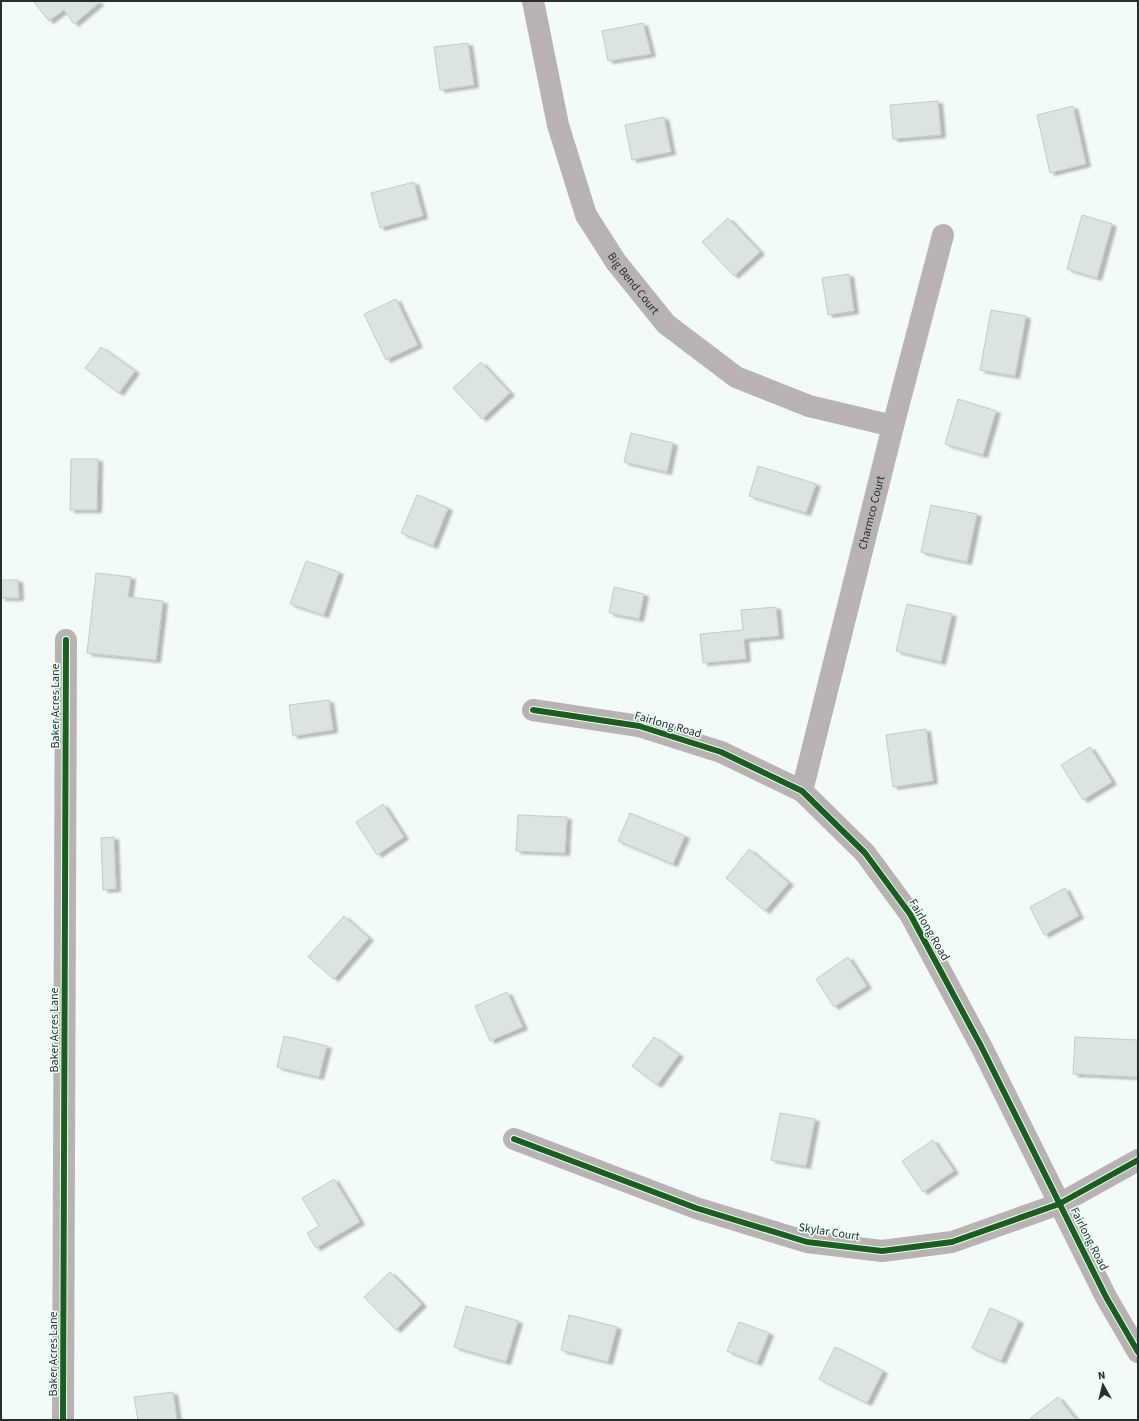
<svg xmlns="http://www.w3.org/2000/svg" width="1139" height="1421" viewBox="0 0 1139 1421" font-family="'Source Sans 3',sans-serif">
  <style>
    .building { fill: #dbe4e0; stroke: #c2ccc8; filter: url(#shadow) }
    .lines { fill: none; stroke-linecap: round; stroke-linejoin: round }
    .street { stroke: #b8b3b2; stroke-width: 22 }
    .cycleway-casing { stroke: #eefff8; stroke-width: 8 }
    .cycleway { stroke: #1b5e20; stroke-width: 6 }
    .labels { text-anchor: middle; dominant-baseline: central; stroke-width: 3; stroke-linejoin: round; paint-order: stroke }
    .street-label { font-size: 12px; fill: #26302c; stroke: #eefff8 }
  </style>
  <defs>
    <filter id="shadow"><feDropShadow dx="4.5" dy="2.5" stdDeviation="1" flood-color="#0004"/></filter>
  </defs>
  <rect width="100%" height="100%" fill="#f2fbf7"/>
  <!-- building -->
  <g class="building">
    <path d="M33,1h65l1,2 -25,21 -10,-14 -15,11z"/>
    <path d="M643,23l8,31 -43,7 -6,-30z"/>
    <path d="M468,43l6,42 -34,5 -6,-43z"/>
    <path d="M938,101l3,34 -48,4 -3,-34z"/>
    <path d="M1073,106l13,58 -36,9 -13,-58z"/>
    <path d="M664,117l7,35 -39,8 -7,-35z"/>
    <path d="M414,182l9,34 -43,12 -9,-35z"/>
    <path d="M1082,215l30,9 -15,54 -30,-9z"/>
    <path d="M728,218l32,34 -26,24 -32,-34z"/>
    <path d="M849,274l5,37 -26,4 -6,-37z"/>
    <path d="M396,299l22,46 -32,15 -22,-46z"/>
    <path d="M991,310l35,6 -11,60 -35,-6z"/>
    <path d="M101,347l34,24 -16,22 -34,-25z"/>
    <path d="M481,362l29,31 -28,26 -29,-31z"/>
    <path d="M958,399l38,12 -13,44 -38,-11z"/>
    <path d="M631,433l42,10 -6,29 -43,-10z"/>
    <path d="M71,459h27l-1,51h-27z"/>
    <path d="M758,466l58,18 -10,29 -57,-17z"/>
    <path d="M417,495l31,13 -15,38 -32,-13z"/>
    <path d="M931,505l46,9 -10,48 -46,-10z"/>
    <path d="M306,561l33,11 -15,43 -34,-11z"/>
    <path d="M96,573l35,4 -3,20 35,4 -7,59 -69,-7z"/>
    <path d="M1,580h17l1,18h-18z"/>
    <path d="M614,587l30,7 -5,25 -30,-6z"/>
    <path d="M907,604l45,10 -11,48 -45,-11z"/>
    <path d="M776,607l3,29 -35,3 2,20 -43,4 -3,-29 43,-4 -2,-20z"/>
    <path d="M329,700l4,30 -40,6 -4,-31z"/>
    <path d="M926,729l7,52 -40,6 -7,-52z"/>
    <path d="M1090,747l22,35 -29,18 -22,-35z"/>
    <path d="M383,804l21,33 -27,18 -21,-33z"/>
    <path d="M630,813l55,23 -12,28 -55,-23z"/>
    <path d="M518,815l49,2 -2,36 -49,-2z"/>
    <path d="M114,837l2,52 -13,1 -2,-52z"/>
    <path d="M749,849l40,34 -24,28 -39,-33z"/>
    <path d="M1065,888l14,28 -35,19 -14,-28z"/>
    <path d="M344,916l25,22 -35,41 -26,-22z"/>
    <path d="M848,957l19,29 -33,21 -18,-28z"/>
    <path d="M507,992l16,35 -33,14 -15,-35z"/>
    <path d="M284,1036l43,10 -8,31 -42,-10z"/>
    <path d="M654,1037l25,18 -22,30 -25,-19z"/>
    <path d="M1075,1037l63,3v37l-65,-3z"/>
    <path d="M780,1113l35,6 -9,47 -35,-6z"/>
    <path d="M933,1140l21,31 -31,21 -21,-31z"/>
    <path d="M334,1179l26,43 -44,26 -9,-15 12,-7 -17,-28z"/>
    <path d="M390,1272l32,32 -26,26 -32,-33z"/>
    <path d="M466,1306l52,15 -12,41 -52,-15z"/>
    <path d="M990,1308l29,13 -18,40 -29,-13z"/>
    <path d="M569,1315l48,12 -9,35 -47,-12z"/>
    <path d="M739,1322l30,11 -12,30 -30,-12z"/>
    <path d="M835,1347l48,24 -16,32 -48,-24z"/>
    <path d="M173,1392l4,28h-39l-4,-23z"/>
    <path d="M1058,1397l18,23h-48z"/>
  </g>
  <g class="lines">
    <!-- street -->
    <g class="street">
      <path id="s1" d="M533,1l25,124 28,90 30,47 50,62 70,53 73,29 84,20"/>
      <path d="M533,710l106,16 82,26 81,39 63,62 45,61 71,132 125,251 32,55"/>
      <path id="s2" d="M802,791l91,-365 50,-191"/>
      <path d="M514,1139l182,69 111,34 75,9 70,-9 107,-38 79,-44"/>
      <path d="M63,1420l3,-780"/>
    </g>
    <!-- cycleway casing -->
    <g class="cycleway-casing">
      <g id="cycleway">
        <path d="M533,710l106,16 82,26 81,39 63,62 45,61 71,132 125,251 32,55"/>
        <path d="M514,1139l182,69 111,34 75,9 70,-9 107,-38 79,-44"/>
        <path d="M63,1420l3,-780"/>
      </g>
    </g>
    <!-- cycleway -->
    <use href="#cycleway" class="cycleway"/>
  </g>
  <g class="labels">
    <!-- street labels -->
    <g class="street-label">
      <text stroke="none"><textPath href="#s1" startOffset="304">Big Bend Court</textPath></text>
      <text stroke="none"><textPath href="#s2" startOffset="287">Charmco Court</textPath></text>
      <text transform="translate(55 706) rotate(-90)">Baker Acres Lane</text>
      <text transform="translate(668 725) rotate(16)">Fairlong Road</text>
      <text transform="translate(929 930) rotate(60)">Fairlong Road</text>
      <text transform="translate(54 1030) rotate(-90)">Baker Acres Lane</text>
      <text transform="translate(829 1232) rotate(9)">Skylar Court</text>
      <text transform="translate(1089 1239) rotate(63)">Fairlong Road</text>
      <text transform="translate(53 1354) rotate(-90)">Baker Acres Lane</text>
    </g>
  </g>
  <!-- border -->
  <rect width="1139" height="1421" fill="none" stroke="#26302c" stroke-width="4"/>
  <!-- north arrow -->
  <g transform="translate(1103 1385) rotate(352)" stroke="#eefff8" stroke-width="3" paint-order="stroke">
  <path d="M0-3L7 15L0 10L-7 15Z" fill="#26302c"/>
  <text y="-6" font-size="11" font-weight="bold" text-anchor="middle" fill="#26302c">N</text>
  </g>
</svg>
